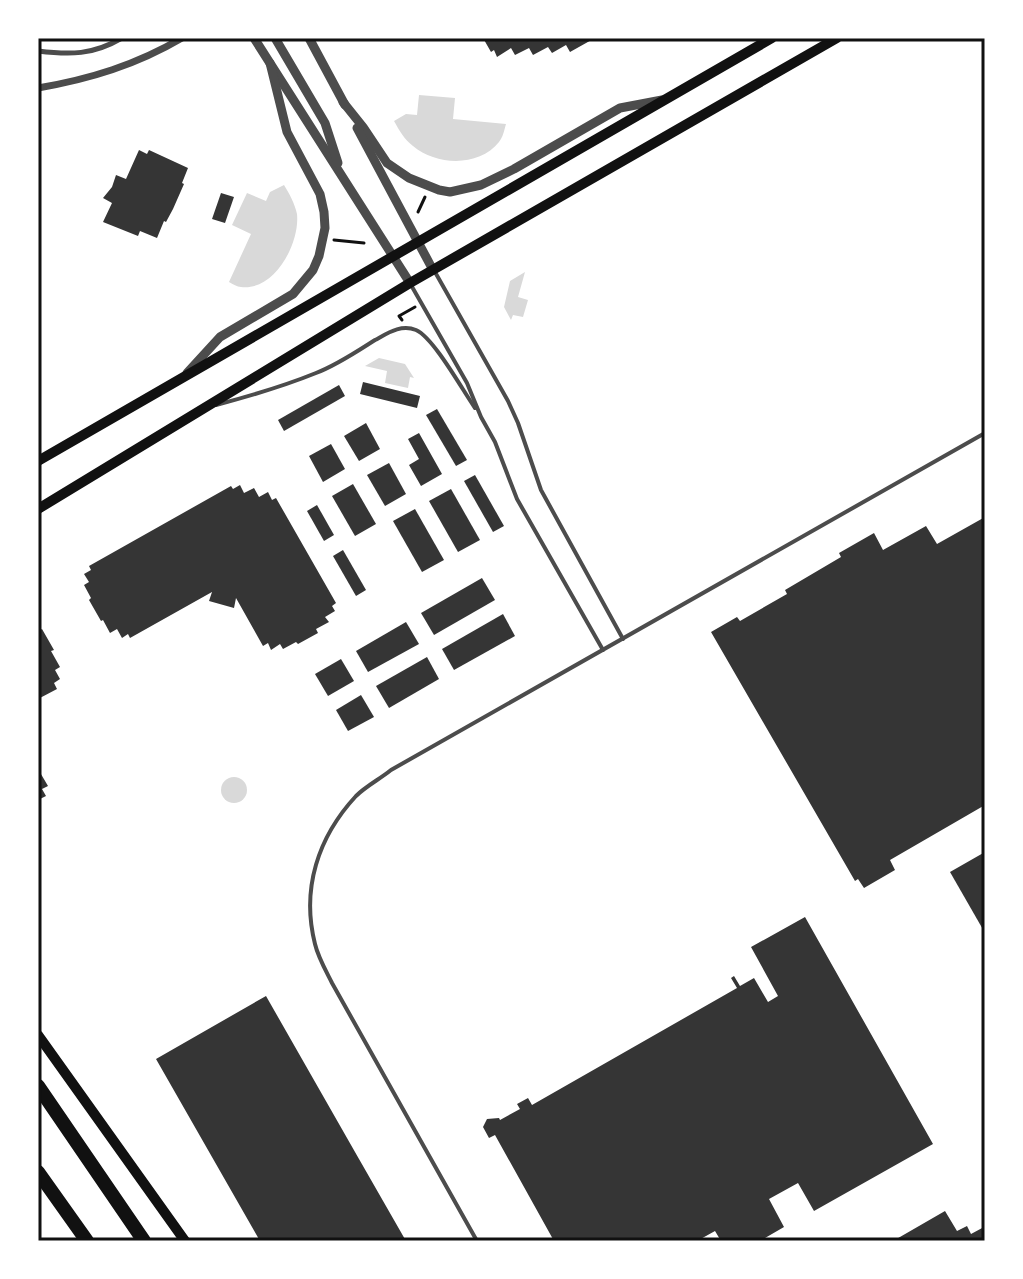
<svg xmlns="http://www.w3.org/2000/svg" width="1023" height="1279" viewBox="0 0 1023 1279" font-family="Literata,serif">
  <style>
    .water { fill: #d9d9d9 }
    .building { fill: #353535 }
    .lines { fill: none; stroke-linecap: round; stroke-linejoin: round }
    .path { stroke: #111; stroke-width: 3 }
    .service { stroke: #4c4c4c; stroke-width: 4 }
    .pedestrian { stroke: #4c4c4c; stroke-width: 5 }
    .minor { stroke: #4c4c4c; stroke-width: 7 }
    .tertiary { stroke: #4c4c4c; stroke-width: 9 }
    .secondary { stroke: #111; stroke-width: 10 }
    .motorway { stroke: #111; stroke-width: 14 }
    .neatline { fill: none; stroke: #111; stroke-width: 3 }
  </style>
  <rect width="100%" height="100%" fill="#fff"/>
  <!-- water -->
  <g class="water">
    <path d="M419,95l36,3 -2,21 53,5c-2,7 -3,13 -7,18 -20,25 -62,24 -86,4 -9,-7 -14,-16 -19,-25l12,-7 11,1z"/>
    <path d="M284,185c5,8 11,19 13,29 3,29 -22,77 -56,73 -4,0 -8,-3 -12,-5l22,-48 -19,-9 15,-32 19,8 4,-9z"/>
    <path d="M525,272l-7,25 10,3 -5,17 -10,-2 -2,5 -7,-13 6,-26z"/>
    <path d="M379,358l26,6 9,14 -4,-1 -2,11 -23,-5 2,-12 -22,-5z"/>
    <circle cx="234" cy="790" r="13"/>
  </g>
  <!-- building -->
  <g class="building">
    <path d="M483,38h112l-25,14 -4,-7 -14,8 -4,-6 -15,8 -4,-7 -14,7 -4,-7 -14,9 -3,-7 -3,2z"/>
    <path d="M139,150l8,4 2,-4 39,18 -6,15 2,1 -11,25 -7,13 -2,-1 -7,17 -17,-7 -2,5 -35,-14 9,-19 -9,-5 9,-11 4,-12 10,4z"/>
    <path d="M221,193l13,4 -9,26 -13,-4z"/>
    <path d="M363,382l57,14 -3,12 -57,-14z"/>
    <path d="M339,385l6,11 -61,35 -6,-11z"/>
    <path d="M437,409l30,51 -11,6 -30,-51z"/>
    <path d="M366,423l14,26 -21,12 -15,-25z"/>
    <path d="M419,433l23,41 -21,12 -12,-21 10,-6 -11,-20z"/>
    <path d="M331,444l14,25 -22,13 -14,-26z"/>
    <path d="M389,463l17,31 -21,12 -18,-31z"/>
    <path d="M475,475l29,51 -11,6 -29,-51z"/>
    <path d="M353,484l23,40 -21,12 -23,-40z"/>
    <path d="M240,485l4,8 10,-5 5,9 9,-5 4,8 4,-2 60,105 -4,3 3,5 -10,6 4,5 -13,7 2,4 -20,11 -2,-2 -13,7 -3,-5 -9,6 -3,-7 -5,3 -27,-48 -2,10 -25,-7 3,-9 -82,46 -2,-4 -6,4 -5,-9 -7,4 -7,-13 -2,1 -12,-21 2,-2 -7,-13 5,-3 -5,-8 7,-4 -2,-4 142,-80 2,3z"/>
    <path d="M451,489l29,51 -22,12 -29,-51z"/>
    <path d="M317,505l17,30 -10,6 -17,-30z"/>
    <path d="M415,509l29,51 -22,12 -29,-51z"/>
    <path d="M985,517v288l-95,55 5,10 -31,18 -6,-9 -3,2 -144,-249 26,-15 3,4 47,-27 -2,-4 56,-33 -2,-4 35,-20 9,17 43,-24 11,18z"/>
    <path d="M343,550l23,40 -10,6 -23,-40z"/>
    <path d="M482,578l13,22 -61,35 -13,-22z"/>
    <path d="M503,614l12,22 -61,34 -12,-21z"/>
    <path d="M406,622l13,22 -51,28 -12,-21z"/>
    <path d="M42,629l12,21 -3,1 9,16 -5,3 5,9 -6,4 3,6 -19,10v-68z"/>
    <path d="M427,657l12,22 -50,29 -13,-22z"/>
    <path d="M341,659l13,22 -26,15 -13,-22z"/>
    <path d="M361,695l13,22 -26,14 -12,-21z"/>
    <path d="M38,769l10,17 -6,3 4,7 -8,4z"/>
    <path d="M985,852v81l-35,-61z"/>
    <path d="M805,917l128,227 -119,67 -16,-28 -29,16 15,28 -24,14h-39l-6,-10 -18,10h-143l-59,-106 -6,3 -6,-11 4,-8 12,-1 1,2 20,-11 -3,-5 11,-6 4,7 205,-117 -6,-10 3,-2 6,10 14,-8 14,24 10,-6 -27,-49z"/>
    <path d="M266,996l93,163 47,82h-146l-104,-182z"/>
    <path d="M945,1211l12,20 10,-5 4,8 13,-7 1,14h-92z"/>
  </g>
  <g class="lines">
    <!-- path -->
    <g class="path">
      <path d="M418,212l7,-15"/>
      <path d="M334,240l30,3"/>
      <path d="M402,320l-3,-4 16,-9"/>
    </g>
    <!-- service -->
    <g class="service">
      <path d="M435,272l73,129 10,22 23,67 82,149"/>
      <path d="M411,285l56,98 14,34 14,25 22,57 86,151"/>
      <path d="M216,405c34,-9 68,-19 100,-32 21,-8 40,-21 59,-33 13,-7 26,-16 41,-10 18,8 47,61 59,78"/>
      <path d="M477,1241l-145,-258c-6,-12 -14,-26 -17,-39 -14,-55 3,-107 41,-148 10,-10 24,-17 35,-26l594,-337"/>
    </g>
    <!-- pedestrian -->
    <path class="pedestrian" d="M38,51c32,4 55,4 84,-13"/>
    <!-- minor -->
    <path class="minor" d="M38,88c52,-9 98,-23 144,-50"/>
    <!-- tertiary -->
    <g class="tertiary">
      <path d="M254,38l156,245"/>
      <path d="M275,38l50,85 13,40"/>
      <path d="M309,38l36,67"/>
      <path d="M343,102l20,25 24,36 22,15 30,12 11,2 31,-7 33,-16 106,-61 42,-8"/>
      <path d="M357,128l76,142"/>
      <path d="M187,373l33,-36 73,-43 20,-24 6,-14 6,-28 -1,-16 -4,-18 -33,-62 -17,-69"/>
    </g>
    <!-- secondary -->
    <g class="secondary">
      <path d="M38,461l734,-423"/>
      <path d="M38,509l372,-226 427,-245"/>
      <path d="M38,1035l147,206"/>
    </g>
    <!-- motorway -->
    <g class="motorway">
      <path d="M38,1086l106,155"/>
      <path d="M38,1172l49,69"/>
    </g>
  </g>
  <!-- border -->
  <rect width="1023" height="1279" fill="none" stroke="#ffffff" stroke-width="80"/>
  <rect x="40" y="40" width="943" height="1199" class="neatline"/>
</svg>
